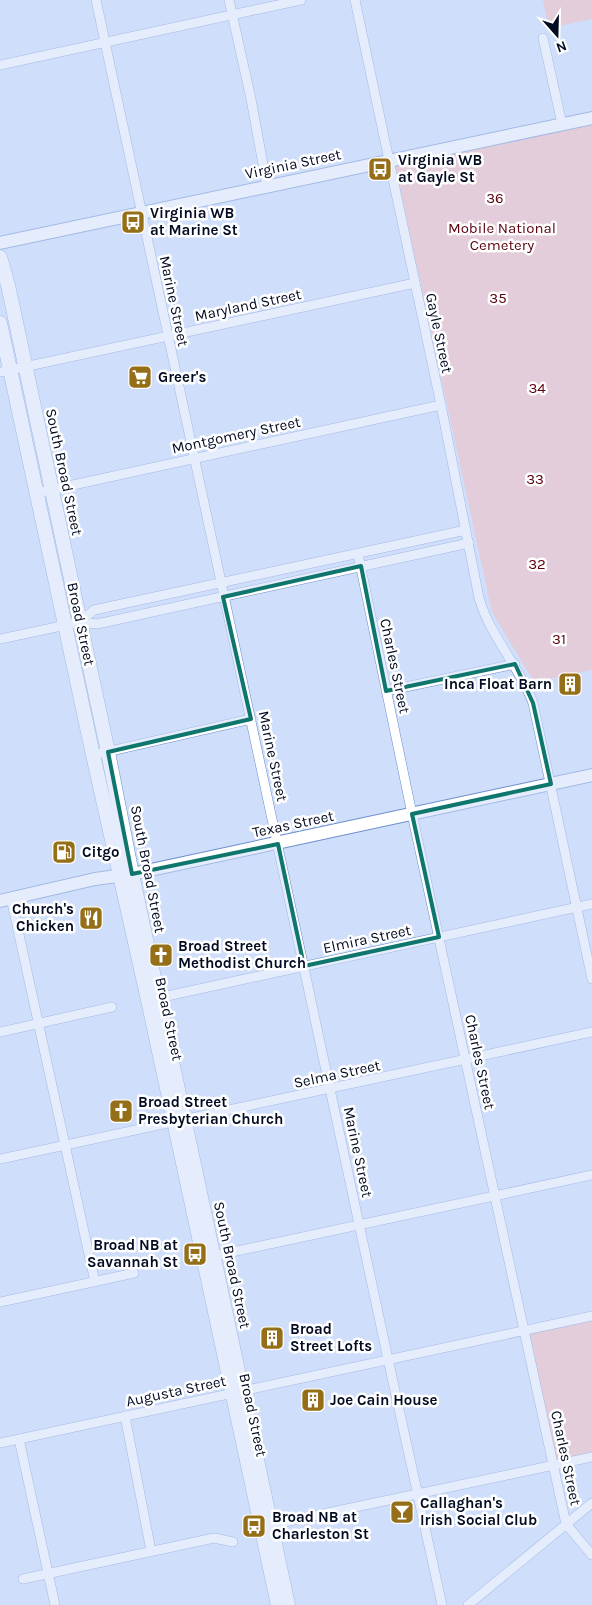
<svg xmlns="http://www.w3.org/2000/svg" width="592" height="1605" viewBox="0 0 592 1605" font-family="Karla,sans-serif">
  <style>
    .green { fill: #fbb8b4 }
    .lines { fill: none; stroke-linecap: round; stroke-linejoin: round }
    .street-casing { stroke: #6b8dcd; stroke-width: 10 }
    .secondary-casing { stroke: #6b8dcd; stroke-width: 14 }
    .primary-casing { stroke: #6b8dcd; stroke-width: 15 }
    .street { stroke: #fff; stroke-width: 9 }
    .secondary { stroke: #fff; stroke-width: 12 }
    .primary { stroke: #fff; stroke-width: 14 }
    .marked { fill: none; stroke: #0f766e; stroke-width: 4; stroke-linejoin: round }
    .labels { text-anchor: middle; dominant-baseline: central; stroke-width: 5; stroke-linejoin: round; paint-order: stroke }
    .poi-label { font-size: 15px; font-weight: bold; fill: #020b22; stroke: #fff; text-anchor: start }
    .street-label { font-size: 15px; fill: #020b22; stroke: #fff }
    .park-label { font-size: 15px; fill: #5b010e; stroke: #fff }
  </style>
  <rect width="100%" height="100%" fill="#cfdefa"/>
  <!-- green -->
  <g class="green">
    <path d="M543,0h49v19l-43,9z"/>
    <path d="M592,123v547l-58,12 -42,-70 -97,-447z"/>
    <path d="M592,1316v141l-38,8 -29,-135z"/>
  </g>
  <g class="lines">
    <!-- street casing -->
    <g class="street-casing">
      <g id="street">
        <path d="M96,0l292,1359 54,246"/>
        <path d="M229,0l22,99 16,87"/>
        <path d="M355,0l86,405 38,193c11,38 40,68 54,105l59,276"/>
        <path d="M543,38l19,86"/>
        <path d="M0,65l301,-65"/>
        <path d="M0,372l415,-89"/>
        <path d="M36,493l405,-88"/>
        <path d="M358,554l54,260 154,710 26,31"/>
        <path d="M80,622l14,-12 372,-80"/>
        <path d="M0,639l80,-17 17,2 372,-81"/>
        <path d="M386,691l129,-27"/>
        <path d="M93,755l158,-36"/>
        <path d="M11,898l84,384"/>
        <path d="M153,999l439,-95"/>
        <path d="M0,1032l112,-25"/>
        <path d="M0,1159l592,-127"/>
        <path d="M209,1257l383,-82"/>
        <path d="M0,1302l134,-29"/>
        <path d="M125,1416l26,135"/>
        <path d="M19,1439l36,166"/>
        <path d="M0,1443l592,-127"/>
        <path d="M266,1526l326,-69"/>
        <path d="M23,1579l191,-41 19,4"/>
        <path d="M468,1605l124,-102"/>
      </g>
    </g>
    <!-- secondary casing -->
    <g class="secondary-casing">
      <g id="secondary">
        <path d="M0,243l592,-125"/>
        <path d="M0,901l95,-22 37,-5 460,-99"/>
      </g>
    </g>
    <!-- primary casing -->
    <g class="primary-casing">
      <g id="primary">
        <path d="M0,257l8,28 100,467 24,122 156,731"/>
        <path d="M0,323l93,432 55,245 130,605"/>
      </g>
    </g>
    <!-- street -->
    <use href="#street" class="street"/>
    <!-- secondary -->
    <use href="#secondary" class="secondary"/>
    <!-- primary -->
    <use href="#primary" class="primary"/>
  </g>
  <!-- marked area -->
  <path d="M0 0H592V1605H0ZM361,566l25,125 129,-27 18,39 18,81 -139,30 27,123 -135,29 -26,-122 -146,30 -24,-122 143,-33 -28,-122z" fill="#cfdefa" fill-opacity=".55" fill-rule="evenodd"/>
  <path class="marked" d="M361,566l25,125 129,-27 18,39 18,81 -139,30 27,123 -135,29 -26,-122 -146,30 -24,-122 143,-33 -28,-122z"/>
  <!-- icons -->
  <defs>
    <g id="bus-square" transform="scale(1.25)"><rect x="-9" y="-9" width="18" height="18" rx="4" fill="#956e18" stroke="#fff"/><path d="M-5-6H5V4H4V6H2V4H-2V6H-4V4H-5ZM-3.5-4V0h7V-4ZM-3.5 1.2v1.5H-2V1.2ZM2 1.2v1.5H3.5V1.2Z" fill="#fff"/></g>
    <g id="supermarket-square" transform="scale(1.25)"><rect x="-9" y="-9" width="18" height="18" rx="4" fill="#956e18" stroke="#fff"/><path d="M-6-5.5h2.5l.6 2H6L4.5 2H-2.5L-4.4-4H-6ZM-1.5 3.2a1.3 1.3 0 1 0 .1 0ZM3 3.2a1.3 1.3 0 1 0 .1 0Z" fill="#fff"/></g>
    <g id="building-square" transform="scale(1.25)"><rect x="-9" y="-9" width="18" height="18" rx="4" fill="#956e18" stroke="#fff"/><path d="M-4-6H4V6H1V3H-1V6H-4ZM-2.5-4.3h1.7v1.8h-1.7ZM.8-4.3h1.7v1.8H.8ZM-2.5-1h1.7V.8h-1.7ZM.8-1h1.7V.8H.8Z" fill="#fff"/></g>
    <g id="fuel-square" transform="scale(1.25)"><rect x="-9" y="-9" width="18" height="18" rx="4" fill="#956e18" stroke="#fff"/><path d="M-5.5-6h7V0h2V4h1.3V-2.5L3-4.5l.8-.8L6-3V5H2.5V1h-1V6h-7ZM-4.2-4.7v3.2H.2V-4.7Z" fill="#fff"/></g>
    <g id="restaurant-square" transform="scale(1.25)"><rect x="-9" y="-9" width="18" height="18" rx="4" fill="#956e18" stroke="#fff"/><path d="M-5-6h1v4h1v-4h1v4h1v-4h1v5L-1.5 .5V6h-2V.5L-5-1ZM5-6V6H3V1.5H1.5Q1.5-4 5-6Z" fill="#fff"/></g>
    <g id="church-square" transform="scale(1.25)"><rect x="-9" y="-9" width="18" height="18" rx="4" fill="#956e18" stroke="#fff"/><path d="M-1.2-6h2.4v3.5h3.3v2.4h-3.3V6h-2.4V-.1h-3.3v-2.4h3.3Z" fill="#fff"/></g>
    <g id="bar-square" transform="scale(1.25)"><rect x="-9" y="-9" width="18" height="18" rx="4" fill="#956e18" stroke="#fff"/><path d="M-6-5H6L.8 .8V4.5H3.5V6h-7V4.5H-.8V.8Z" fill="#fff"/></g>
  </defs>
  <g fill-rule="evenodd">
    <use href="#bus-square" x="380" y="169"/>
    <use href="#bus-square" x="133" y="222"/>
    <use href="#supermarket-square" x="140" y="377"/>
    <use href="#building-square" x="570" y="684"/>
    <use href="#fuel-square" x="64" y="852"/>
    <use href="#restaurant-square" x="91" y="918"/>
    <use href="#church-square" x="161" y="955"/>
    <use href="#church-square" x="121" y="1111"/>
    <use href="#bus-square" x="195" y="1254"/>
    <use href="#building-square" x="272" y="1338"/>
    <use href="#building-square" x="313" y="1400"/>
    <use href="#bar-square" x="402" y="1512"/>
    <use href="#bus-square" x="254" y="1526"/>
  </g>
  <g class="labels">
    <!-- poi labels -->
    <g class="poi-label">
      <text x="398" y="160">Virginia WB<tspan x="398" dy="17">at Gayle St</tspan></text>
      <text x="150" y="213">Virginia WB<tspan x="150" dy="17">at Marine St</tspan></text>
      <text x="158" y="377">Greer's</text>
      <text x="552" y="684" text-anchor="end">Inca Float Barn</text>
      <text x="82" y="852">Citgo</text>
      <text x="74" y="909" text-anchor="end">Church's<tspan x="74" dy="17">Chicken</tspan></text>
      <text x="178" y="946">Broad Street<tspan x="178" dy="17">Methodist Church</tspan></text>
      <text x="138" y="1102">Broad Street<tspan x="138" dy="17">Presbyterian Church</tspan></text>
      <text x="178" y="1245" text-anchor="end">Broad NB at<tspan x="178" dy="17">Savannah St</tspan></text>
      <text x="290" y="1329">Broad<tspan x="290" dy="17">Street Lofts</tspan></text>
      <text x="330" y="1400">Joe Cain House</text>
      <text x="420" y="1503">Callaghan's<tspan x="420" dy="17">Irish Social Club</tspan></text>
      <text x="272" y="1517">Broad NB at<tspan x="272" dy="17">Charleston St</tspan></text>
    </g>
    <!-- street labels -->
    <g class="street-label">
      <text transform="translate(293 164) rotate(-12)">Virginia Street</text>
      <text transform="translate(174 301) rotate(78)">Marine Street</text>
      <text transform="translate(248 305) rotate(-12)">Maryland Street</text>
      <text transform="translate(439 333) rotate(78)">Gayle Street</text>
      <text transform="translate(236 435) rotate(-12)">Montgomery Street</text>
      <text transform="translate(64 472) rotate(78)">South Broad Street</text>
      <text transform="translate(81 624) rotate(78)">Broad Street</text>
      <text transform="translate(395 666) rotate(78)">Charles Street</text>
      <text transform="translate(273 756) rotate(78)">Marine Street</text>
      <text transform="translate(293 824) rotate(-12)">Texas Street</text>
      <text transform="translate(148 869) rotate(79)">South Broad Street</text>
      <text transform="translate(367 939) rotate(-12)">Elmira Street</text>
      <text transform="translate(169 1019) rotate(78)">Broad Street</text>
      <text transform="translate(480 1062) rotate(78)">Charles Street</text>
      <text transform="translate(337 1074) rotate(-12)">Selma Street</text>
      <text transform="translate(358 1152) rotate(78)">Marine Street</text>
      <text transform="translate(232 1265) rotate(78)">South Broad Street</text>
      <text transform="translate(176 1391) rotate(-12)">Augusta Street</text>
      <text transform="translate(253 1415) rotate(78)">Broad Street</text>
      <text transform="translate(566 1458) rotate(78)">Charles Street</text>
    </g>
    <!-- park labels -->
    <g class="park-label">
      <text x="495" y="198">36</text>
      <text x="502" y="228">Mobile National<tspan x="502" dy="17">Cemetery</tspan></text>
      <text x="498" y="298">35</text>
      <text x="537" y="388">34</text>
      <text x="535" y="479">33</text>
      <text x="537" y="564">32</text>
      <text x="559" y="639">31</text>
    </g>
  </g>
  <!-- north arrow -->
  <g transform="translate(557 35) rotate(160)" stroke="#ffffff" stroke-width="4" paint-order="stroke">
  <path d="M0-4L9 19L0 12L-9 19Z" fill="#020b22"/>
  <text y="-8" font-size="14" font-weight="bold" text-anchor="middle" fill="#020b22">N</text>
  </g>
</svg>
